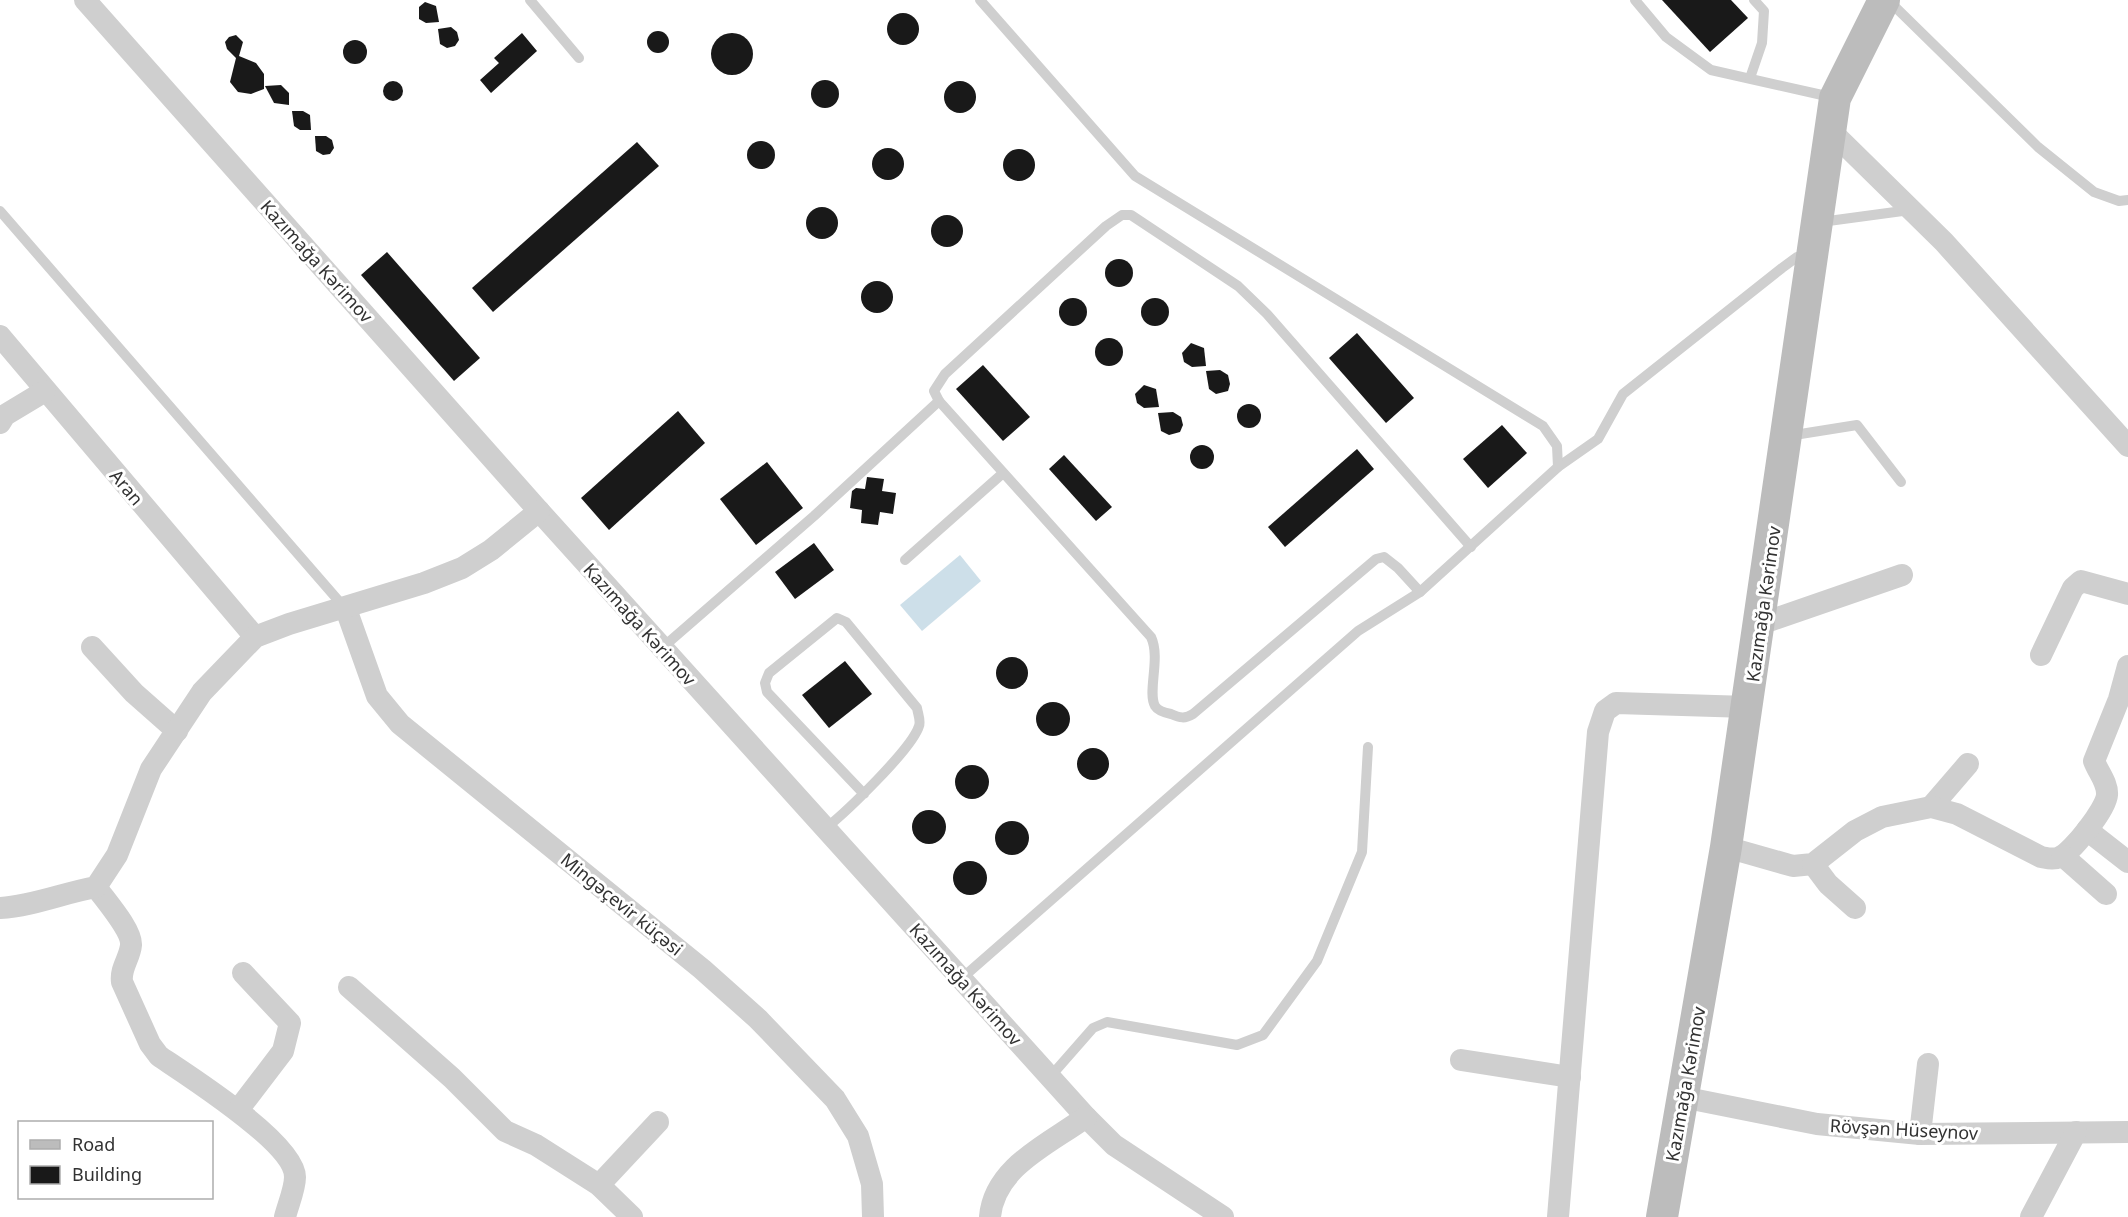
<svg xmlns="http://www.w3.org/2000/svg" width="2128" height="1217" viewBox="0 0 2128 1217" font-family="'Noto Sans',sans-serif">
  <style>
    .water { fill: #cddfe9 }
    .building { fill: #191919 }
    .lines { fill: none; stroke-linecap: round; stroke-linejoin: round }
    .lane { stroke: #cfcfcf; stroke-width: 10 }
    .street { stroke: #cfcfcf; stroke-width: 22 }
    .secondary { stroke: #bcbcbc; stroke-width: 32 }
    .labels { text-anchor: middle; dominant-baseline: central; stroke-width: 6; stroke-linejoin: round; paint-order: stroke }
    .street-label { font-size: 18px; fill: #323232; stroke: #fff }
  </style>
  <rect width="100%" height="100%" fill="#fff"/>
  <!-- water -->
  <path class="water" d="M960,555l21,26 -59,50 -22,-26z"/>
  <!-- building -->
  <g class="building">
    <path d="M1662,0h69l17,18 -38,34z"/>
    <path d="M425,2l11,4 3,16 -13,1 -7,-4v-12z"/>
    <circle cx="903" cy="29" r="16"/>
    <path d="M451,27l6,5 2,8 -4,6 -8,2 -7,-4 -2,-15z"/>
    <circle cx="658" cy="42" r="11"/>
    <path d="M522,33l15,18 -46,42 -11,-13 19,-17 -5,-5z"/>
    <circle cx="732" cy="54" r="21"/>
    <path d="M236,35l7,7 -4,14 17,7 8,11v15l-13,5 -13,-2 -8,-10 6,-24 -9,-9 -2,-7 4,-5z"/>
    <circle cx="355" cy="52" r="12"/>
    <circle cx="825" cy="94" r="14"/>
    <circle cx="960" cy="97" r="16"/>
    <circle cx="393" cy="91" r="10"/>
    <path d="M281,85l8,8v12l-15,-2 -9,-17z"/>
    <path d="M292,111h11l7,4 1,15h-11l-6,-4z"/>
    <path d="M315,136h11l6,4 2,8 -4,6 -7,1 -7,-4z"/>
    <circle cx="761" cy="155" r="14"/>
    <path d="M637,142l22,24 -166,146 -21,-24z"/>
    <circle cx="888" cy="164" r="16"/>
    <circle cx="1019" cy="165" r="16"/>
    <circle cx="822" cy="223" r="16"/>
    <circle cx="947" cy="231" r="16"/>
    <path d="M387,252l93,106 -26,23 -93,-106z"/>
    <circle cx="1119" cy="273" r="14"/>
    <circle cx="877" cy="297" r="16"/>
    <circle cx="1155" cy="312" r="14"/>
    <circle cx="1073" cy="312" r="14"/>
    <path d="M1357,333l57,65 -28,25 -57,-65z"/>
    <circle cx="1109" cy="352" r="14"/>
    <path d="M1191,343l13,5 2,18 -14,1 -8,-5 -2,-9z"/>
    <path d="M983,365l47,52 -27,24 -47,-52z"/>
    <path d="M1220,370l8,5 2,9 -2,7 -12,3 -7,-5 -3,-18z"/>
    <path d="M1144,385l12,4 3,18 -15,1 -7,-5 -2,-9z"/>
    <circle cx="1249" cy="416" r="12"/>
    <path d="M678,411l27,32 -96,87 -28,-32z"/>
    <path d="M1173,412l8,5 2,8 -3,7 -11,3 -8,-4 -3,-18z"/>
    <path d="M1502,425l25,28 -39,35 -25,-29z"/>
    <circle cx="1202" cy="457" r="12"/>
    <path d="M1357,449l17,20 -89,78 -17,-20z"/>
    <path d="M1064,455l48,52 -16,14 -47,-52z"/>
    <path d="M767,462l36,46 -47,37 -36,-46z"/>
    <path d="M867,477l17,2 -2,12 14,2 -3,21 -13,-2 -2,13 -17,-2 1,-13 -12,-2 2,-17 4,-3 9,1z"/>
    <path d="M814,543l20,27 -39,29 -20,-27z"/>
    <circle cx="1012" cy="673" r="16"/>
    <path d="M845,661l27,33 -43,34 -27,-33z"/>
    <circle cx="1053" cy="719" r="17"/>
    <circle cx="1093" cy="764" r="16"/>
    <circle cx="972" cy="782" r="17"/>
    <circle cx="929" cy="827" r="17"/>
    <circle cx="1012" cy="838" r="17"/>
    <circle cx="970" cy="878" r="17"/>
  </g>
  <g class="lines">
    <!-- lane -->
    <g class="lane">
      <path d="M530,0l49,58"/>
      <path d="M1635,0l31,37 45,33 120,27"/>
      <path d="M1888,0l150,147 56,45 25,9 9,-1"/>
      <path d="M1750,78l12,-35 2,-32 -10,-11"/>
      <path d="M0,211l344,396"/>
      <path d="M1821,222l89,-12"/>
      <path d="M1788,436l69,-11 44,57"/>
      <path d="M1558,467l40,-28 25,-45 159,-126 15,-11 11,-3"/>
      <path d="M905,560l97,-86"/>
      <path d="M1420,592l-22,-24 -14,-11 -8,2 -183,155c-8,5 -13,4 -22,0 -5,-1 -13,-3 -16,-8 -8,-14 6,-48 -4,-69l-212,-236 -5,-10 11,-17 161,-148 16,-11h9l107,71 29,28 204,233"/>
      <path d="M662,648l152,-132 125,-115"/>
      <path d="M826,828c20,-16 86,-79 93,-102 2,-5 -1,-12 -2,-18l-71,-86 -9,-4 -68,55 -4,10 2,9 97,102"/>
      <path d="M961,979l397,-348 62,-39 138,-125 -1,-21 -14,-20 -408,-250 -155,-176"/>
      <path d="M1050,1077l43,-49 14,-6 130,23 26,-10 54,-74 45,-109 6,-105"/>
    </g>
    <!-- street -->
    <g class="street">
      <path d="M85,0l454,511 547,606 28,28 109,72"/>
      <path d="M1832,132l112,110 184,204"/>
      <path d="M0,336l255,301"/>
      <path d="M0,423l5,-8 40,-24"/>
      <path d="M346,609l31,87 23,28 302,245 56,50 77,80 23,37 14,48 1,33"/>
      <path d="M1760,624l142,-49"/>
      <path d="M92,647l42,46 43,38"/>
      <path d="M2041,655l32,-67 8,-7 47,13"/>
      <path d="M1931,807l37,-43"/>
      <path d="M2087,830l41,32"/>
      <path d="M1726,847l67,19 20,-2 42,-33 27,-14 49,-10 26,7 84,43c6,1 13,3 19,0 12,-5 46,-48 47,-62 1,-12 -9,-23 -13,-34l25,-62 9,-33"/>
      <path d="M2063,856l43,38"/>
      <path d="M1813,864l15,20 27,24"/>
      <path d="M96,887c9,13 36,43 35,58 -1,13 -11,23 -9,37l28,62 9,12c28,19 136,87 136,121 0,12 -7,28 -10,40"/>
      <path d="M0,908c33,-2 63,-15 96,-21l21,-32 34,-86 51,-77 53,-55 34,-13 135,-41 38,-15 29,-18 48,-39"/>
      <path d="M349,987l103,91 53,53 31,14 63,40 33,32"/>
      <path d="M1461,1060l109,17"/>
      <path d="M1682,1097l135,27 103,10 208,-2"/>
      <path d="M238,1110l45,-59 7,-28 -47,-50"/>
      <path d="M1920,1134l8,-70"/>
      <path d="M599,1185l59,-63"/>
      <path d="M990,1217c4,-50 59,-73 96,-100"/>
      <path d="M1558,1217l40,-485 7,-21 11,-8 132,4"/>
      <path d="M2031,1217l45,-85"/>
    </g>
    <!-- secondary -->
    <path class="secondary" d="M1662,1217l64,-370 109,-749 49,-98"/>
  </g>
  <g class="labels">
    <!-- street labels -->
    <g class="street-label">
      <text transform="translate(317 261) rotate(48)">Kazımağa Kərimov</text>
      <text transform="translate(127 487) rotate(50)">Aran</text>
      <text transform="translate(1763 604) rotate(-82)">Kazımağa Kərimov</text>
      <text transform="translate(640 624) rotate(48)">Kazımağa Kərimov</text>
      <text transform="translate(622 904) rotate(39)">Mingəçevir küçəsi</text>
      <text transform="translate(966 984) rotate(48)">Kazımağa Kərimov</text>
      <text transform="translate(1685 1084) rotate(-80)">Kazımağa Kərimov</text>
      <text transform="translate(1904 1129) rotate(3)">Rövşən Hüseynov</text>
    </g>
  </g>
  <!-- legend -->
  <rect x="18" y="1121" width="195" height="78" fill="#ffffff" stroke="#adadad" stroke-width="1.5"/>
  <rect x="30" y="1140" width="30" height="9" fill="#bcbcbc" stroke="#adadad" stroke-width="1.5"/>
  <text x="72" y="1151" font-size="18" fill="#323232">Road</text>
  <rect x="30" y="1166" width="30" height="18" fill="#191919" stroke="#adadad" stroke-width="1.5"/>
  <text x="72" y="1181" font-size="18" fill="#323232">Building</text>
</svg>
